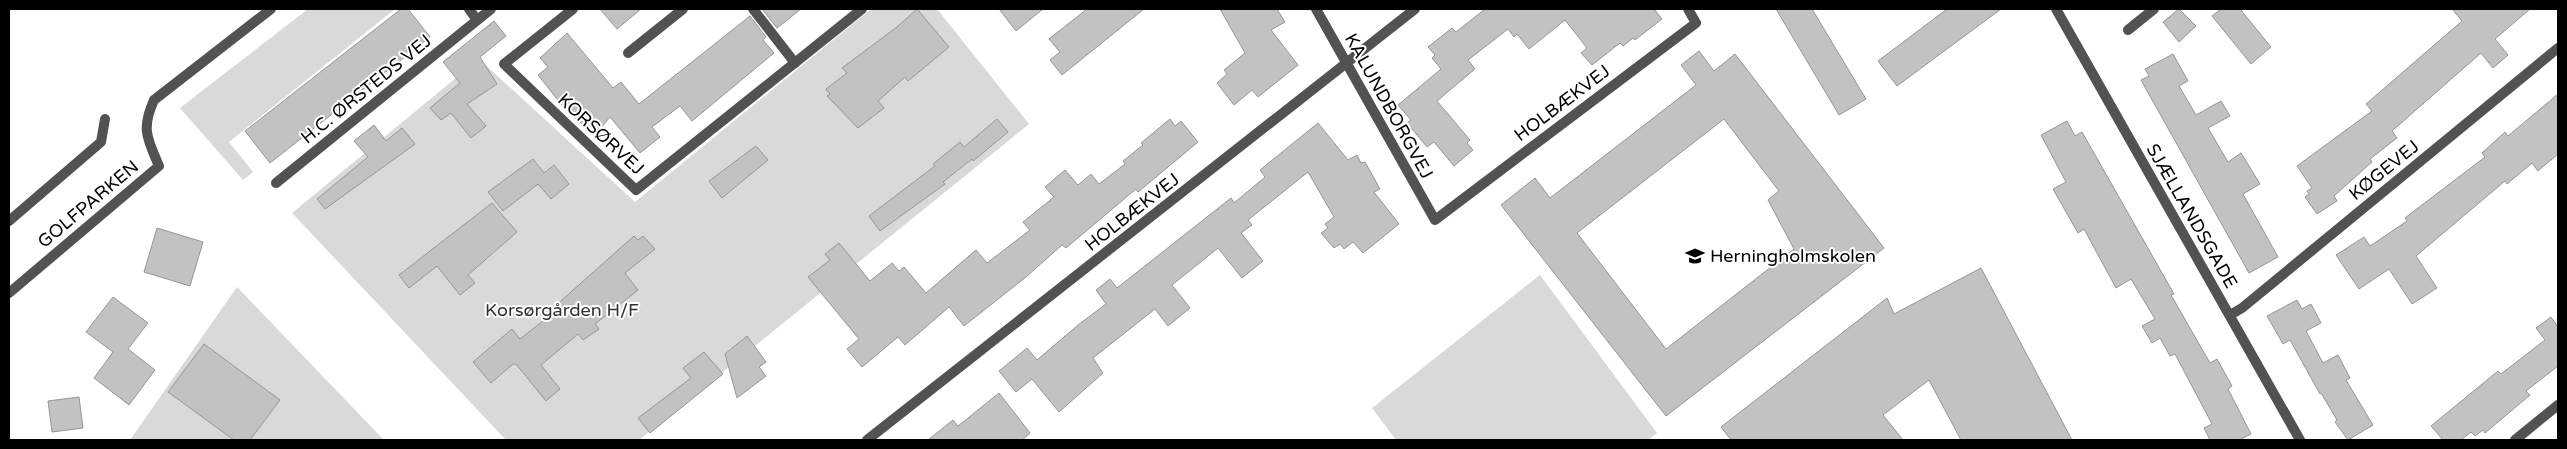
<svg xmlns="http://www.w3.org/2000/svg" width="2567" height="449" viewBox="0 0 2567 449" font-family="'Varela Round',sans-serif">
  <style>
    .green { fill: #d9d9d9 }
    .building { fill: #c2c2c2; stroke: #969696; fill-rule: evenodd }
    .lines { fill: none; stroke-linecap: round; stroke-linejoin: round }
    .minor { stroke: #525252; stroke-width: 10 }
    .tertiary { stroke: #525252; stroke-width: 10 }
    .labels { text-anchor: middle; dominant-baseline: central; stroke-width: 4; stroke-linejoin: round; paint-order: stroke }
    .street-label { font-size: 18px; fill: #000; stroke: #fff }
    .poi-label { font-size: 18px; fill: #000; stroke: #fff; text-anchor: start }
    .park-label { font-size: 18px; fill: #303030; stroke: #fff }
  </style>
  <rect width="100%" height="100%" fill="#fff"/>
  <!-- green -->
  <g class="green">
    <path d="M308,9h87l-166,133 24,30 -10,8 -63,-72z"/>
    <path d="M871,9h66l92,115 -390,316h-133l-214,-227 187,-154 156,143z"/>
    <path d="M1540,275l117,158 -9,7h-252l-24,-32z"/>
    <path d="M237,287l147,153h-254z"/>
  </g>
  <!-- building -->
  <g class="building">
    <path d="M401,9h7l22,28 -160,126 -25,-32z"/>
    <path d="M600,9h41l-24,20z"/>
    <path d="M762,9h39l-24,19z"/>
    <path d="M917,9l32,38 -41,34 -3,-4 -27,24 6,7 -26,20 -31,-32 3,-2 -4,-5 21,-16 -5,-5 55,-41z"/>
    <path d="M999,9h44l-27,22z"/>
    <path d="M1087,9h57l-82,66 -12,-15 10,-8 -11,-13z"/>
    <path d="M1220,9h57l8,13 -14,8 27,35 -40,32 -6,-7 -18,15 -17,-22 10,-9 -3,-4 21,-17z"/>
    <path d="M1485,9h169l8,10 -27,21 -2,-2 -10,8 -3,-3 -28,22 -11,-12 6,-5 -22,-28 -36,29 -12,-15 -3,3 -6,-8 -40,31 7,9 -38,32 33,39 -3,3 6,7 -19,16 -20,-24 -7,5 -20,-24 4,-3 -13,-15 43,-36 -9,-11 3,-3 -7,-8 24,-19 4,4z"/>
    <path d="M1776,9h36l54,90 -27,16z"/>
    <path d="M1947,9h54l-104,77 -19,-25z"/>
    <path d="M2179,9l17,17 -17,16 -16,-20z"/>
    <path d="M2221,9h19l31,38 -20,17 -39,-48z"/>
    <path d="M2452,9h78l-35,30 13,16 -15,13 -12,-15 -89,78 5,7 -27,21 2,3 -38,34 3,5 -20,13 -12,-17 4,-3 -2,-3 5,-3 -15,-22 75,-55 -6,-7 96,-83z"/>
    <path d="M750,16l16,21 -3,3 11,13 -82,68 -12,-15 -28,21 8,10 -20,16 -30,-36 -15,18 -30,-26 -27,-34 10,-8 -8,-9 27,-25 46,55 8,-6 18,22z"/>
    <path d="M494,21l12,15 -26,21 17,27 -30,20 19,22 -15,12 -20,-25 -10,7 -11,-12 30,-25 -17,-21z"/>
    <path d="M1699,51l15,20 21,-17 149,194 -218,168 -165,-211 34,-27 15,20 146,-113 -15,-20zM1724,119l55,72 -11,9 26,49 -128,100 -89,-116z"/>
    <path d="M2173,54l15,27 -9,5 17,29 25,-14 9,15 -22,12 20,34 13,-9 19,31 -17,10 35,63 -29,16 -108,-193 8,-4 -4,-7z"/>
    <path d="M2558,94v60l-20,17 -6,-8 -25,21 -2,-3 -89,75 21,32 -25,16 -23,-35 -30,20 -23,-34 28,-18 6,9 37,-25 -2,-3 80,-61 -3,-4 23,-21 3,4z"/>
    <path d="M997,119l11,13 -35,29 -1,-2 -29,23 2,2 -65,47 -11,-15 66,-50 -2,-2 27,-22 4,5z"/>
    <path d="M1170,119l5,7 6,-5 17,21 -60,50 -2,-3 -70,59 -4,-3 -36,32 -62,49 -15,-19 -44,38 -7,-8 -36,30 -15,-18 12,-10 -51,-62 22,-17 -5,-6 14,-11 31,38 22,-18 7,8 5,-4 22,26 50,-43 11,13 43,-33 -7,-8 31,-25 -9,-10 20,-17 13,15 13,-11 8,10 26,-20 -2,-3 20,-16 -2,-2z"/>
    <path d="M2067,121l8,15 7,-4 92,162 -3,1 39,68 7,-4 15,27 -4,3 23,45 -12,6h-29l-6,-12 8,-4 -37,-70 -5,2 -10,-18 -8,5 -10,-17 13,-7 -24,-40 -15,9 -32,-59 -6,4 -25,-44 13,-7 -25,-47z"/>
    <path d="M1318,123l30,37 9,-5 4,8 4,-1 15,27 -6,3 25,32 -36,29 -10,-11 -9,7 -4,-5 -6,4 -13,-15 7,-5 -3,-4 9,-7 -26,-45 -60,48 4,5 -11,8 22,28 -21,17 -24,-30 -46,37 18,23 -22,18 -13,-17 -62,49 10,15 -44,39 -27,-33 -16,13 -17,-21 28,-23 10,12 41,-35 28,-21 -10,-14 14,-11 7,9 114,-90 3,5 31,-26 -5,-7z"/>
    <path d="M374,125l12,16 16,-13 13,16 -90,65 -8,-10 51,-42 -14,-16z"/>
    <path d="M756,146l12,14 -46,38 -13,-17z"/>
    <path d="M533,159l11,14 10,-8 15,19 -18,15 -13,-15 -35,27 -15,-19z"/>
    <path d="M492,203l25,29 -49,43 7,8 -15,12 -23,-29 -28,22 -10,-13z"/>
    <path d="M157,228l46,14 -13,44 -46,-14z"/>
    <path d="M634,236l4,4 5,-4 12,13 -30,24 13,17 -43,34 4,5 -16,11 -5,-6 -37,31 19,24 -14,12 -30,-37h-3l-22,19 -18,-21 39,-33 8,10 37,-29 -3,-3z"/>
    <path d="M1981,268l91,172h-111l-32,-60 -46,35 20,25h-172l-10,-13 166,-129 7,16z"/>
    <path d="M113,297l35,26 -20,26 27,21 -26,35 -35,-27 19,-26 -27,-20z"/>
    <path d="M2297,300l5,9 9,-5 10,19 -15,8 17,32 15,-8 12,23 -4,2 27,45 -25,15 -13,-18 2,-2 -16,-27 -1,1 -30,-54 -7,4 -16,-28z"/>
    <path d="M2551,317l7,10v39l-32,25 4,4 -45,38 -2,-3 -8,6 -4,-4 -10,8h-18l-12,-14 67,-55 3,3 44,-34 -9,-12z"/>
    <path d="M747,336l19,26 -7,5 7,9 -29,22 -12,-44z"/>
    <path d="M204,344l76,56 -30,40h-16l-66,-48z"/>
    <path d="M704,352l19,22 -73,59 -12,-15 53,-40 -8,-10z"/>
    <path d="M999,393l31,40 -8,7h-94l25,-20 5,6z"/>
    <path d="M79,397l4,31 -31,4 -4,-31z"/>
  </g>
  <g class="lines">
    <!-- minor -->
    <g class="minor">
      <path d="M469,9l8,11"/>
      <path d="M573,9l-69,55 132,126 226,-181"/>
      <path d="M753,9l42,54"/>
      <path d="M1316,9l119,211 261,-197 -8,-14"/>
      <path d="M2128,30l26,-21"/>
      <path d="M628,53l55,-44"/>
      <path d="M276,183l215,-174"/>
      <path d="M9,221l92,-79 4,-23"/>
      <path d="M9,293l150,-127c-12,-28 -18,-37 -5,-66l117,-91"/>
      <path d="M2230,315l12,-7 316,-260"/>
      <path d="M867,440l548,-431"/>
      <path d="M2515,440l43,-35"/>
    </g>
    <!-- tertiary -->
    <path class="tertiary" d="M2056,9l244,431"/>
  </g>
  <!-- icons -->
  <defs>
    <g id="school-bare" transform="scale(1.5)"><path d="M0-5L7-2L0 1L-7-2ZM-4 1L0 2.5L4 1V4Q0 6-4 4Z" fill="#000" stroke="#fff" stroke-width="2.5" paint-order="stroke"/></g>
  </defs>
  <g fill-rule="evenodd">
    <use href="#school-bare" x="1695" y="256"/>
  </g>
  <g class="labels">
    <!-- street labels -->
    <g class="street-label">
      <text transform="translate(366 89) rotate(-39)">H.C. ØRSTEDS VEJ</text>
      <text transform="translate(1562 103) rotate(-37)">HOLBÆKVEJ</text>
      <text transform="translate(1389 106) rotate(61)">KALUNDBORGVEJ</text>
      <text transform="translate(601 134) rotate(43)">KORSØRVEJ</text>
      <text transform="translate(2384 170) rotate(-39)">KØGEVEJ</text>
      <text transform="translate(88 204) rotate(-40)">GOLFPARKEN</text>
      <text transform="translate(1132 212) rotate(-38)">HOLBÆKVEJ</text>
      <text transform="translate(2192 216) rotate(60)">SJÆLLANDSGADE</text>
    </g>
    <!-- poi labels -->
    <g class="poi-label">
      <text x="1710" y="256">Herningholmskolen</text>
    </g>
    <!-- park labels -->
    <g class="park-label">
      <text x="562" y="310">Korsørgården H/F</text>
    </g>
  </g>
  <!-- border -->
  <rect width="2567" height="449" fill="none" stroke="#000000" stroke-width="20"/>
</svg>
